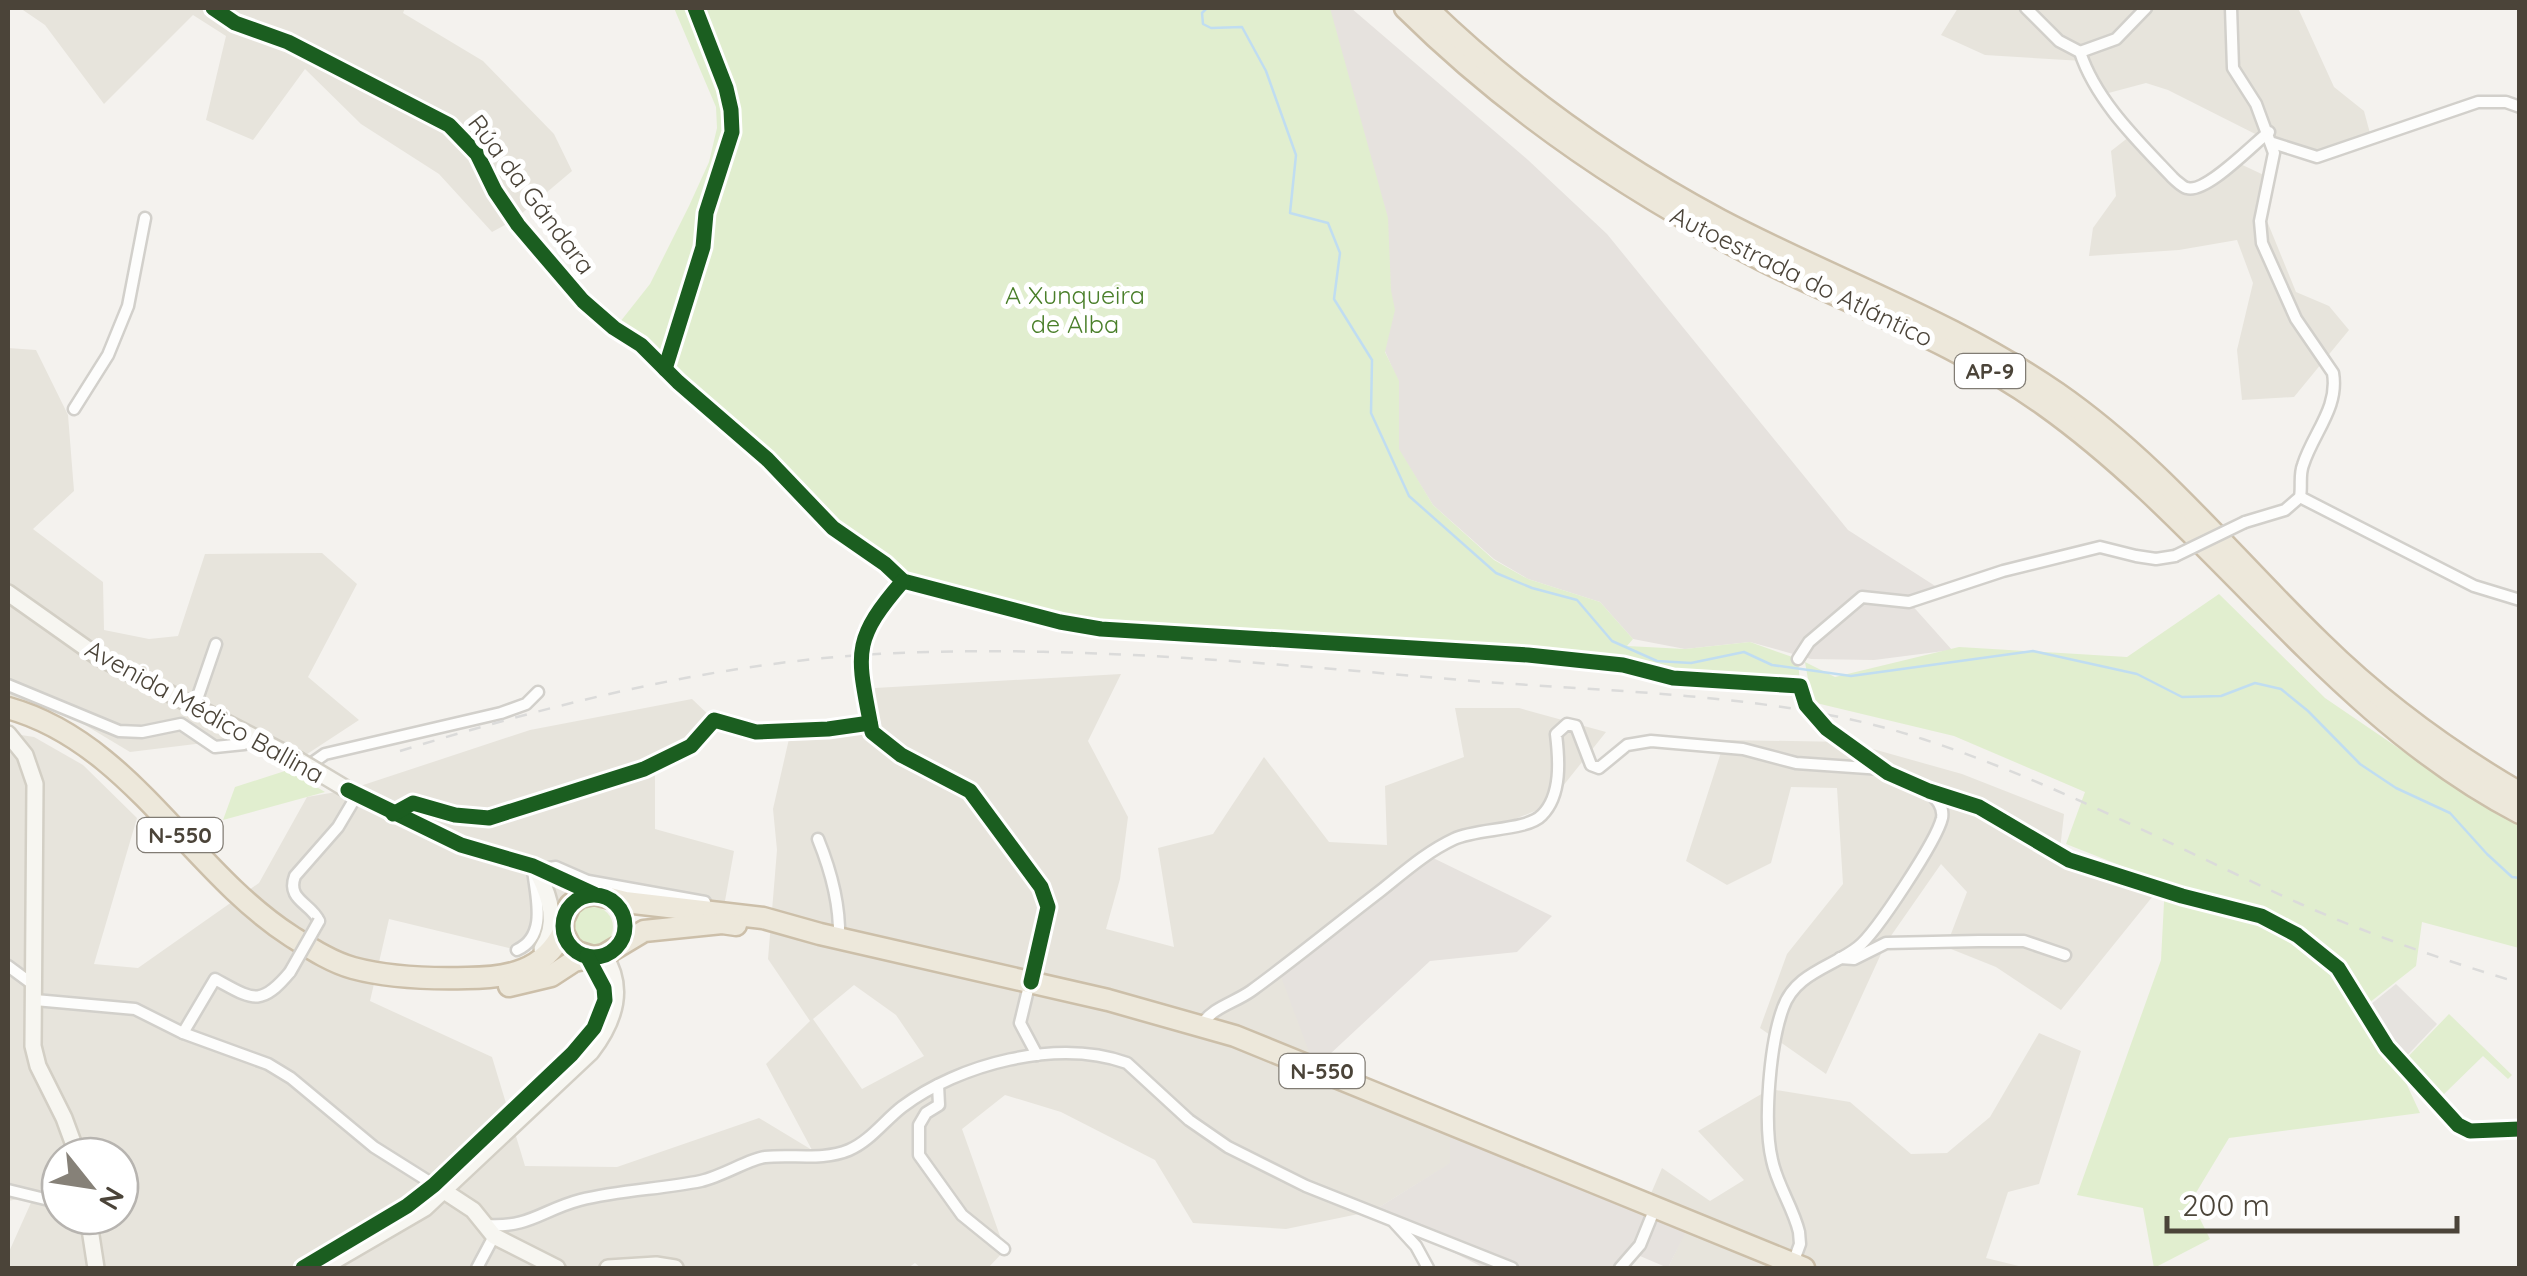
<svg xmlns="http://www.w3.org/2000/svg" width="2527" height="1276" viewBox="0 0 2527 1276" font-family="Quicksand,sans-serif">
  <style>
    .residential { fill: #e7e4dc; fill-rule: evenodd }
    .industrial { fill: #e6e2de }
    .green { fill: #e1eecf }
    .parking { fill: #e6e3df }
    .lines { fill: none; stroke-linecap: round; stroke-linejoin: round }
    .stream { stroke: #c0ddf1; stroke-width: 2.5 }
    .street-tunnel { stroke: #d2cfca; stroke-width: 10; stroke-dasharray: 10 5; stroke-linecap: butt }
    .street-casing { stroke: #d2d0cb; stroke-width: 15 }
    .secondary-casing { stroke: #d3cfc5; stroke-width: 20 }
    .highway-casing { stroke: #ccbfa9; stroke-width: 25 }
    .street { stroke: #fdfdfc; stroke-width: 10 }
    .secondary { stroke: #f7f6f1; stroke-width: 15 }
    .highway { stroke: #ede8db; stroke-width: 20 }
    .rail { stroke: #dbdbda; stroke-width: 2.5; stroke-dasharray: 12 12; stroke-linecap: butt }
    .street-bridge-casing { stroke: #d2d0cb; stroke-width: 15; stroke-linecap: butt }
    .secondary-bridge-casing { stroke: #d3cfc5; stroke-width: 20; stroke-linecap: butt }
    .street-bridge { stroke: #fdfdfc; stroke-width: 10 }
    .secondary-bridge { stroke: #f7f6f1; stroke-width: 15 }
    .cycleway-casing { stroke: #fff; stroke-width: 21 }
    .cycleway { stroke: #1b5e20; stroke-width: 15 }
    .labels { text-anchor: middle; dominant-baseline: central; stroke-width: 10; stroke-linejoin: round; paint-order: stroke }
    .shield { fill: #fff; stroke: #817c74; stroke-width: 2.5 }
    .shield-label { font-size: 22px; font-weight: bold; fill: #4b4439 }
    .street-label { font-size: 25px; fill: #4b4439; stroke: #fff }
    .park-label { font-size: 25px; fill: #4a7f2a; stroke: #fff }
  </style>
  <rect width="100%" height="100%" fill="#f4f2ee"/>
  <!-- residential -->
  <g class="residential">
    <path d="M20,8h385l-2,5 80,48 71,73 18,37 -58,49 -22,12 -53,-58 -78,-50 -56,-55 -52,71 -47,-20 20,-84 -33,-21 -89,89 -59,-79z"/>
    <path d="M1958,8h340l36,79 30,24 7,26 -54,20 -30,-7 -119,-60 -22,-7 -45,12 -18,-34 -98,-6 -44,-20z"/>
    <path d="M2134,133l57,58 43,-30 34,16 5,9 -6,35 29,71 33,14 20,24 -55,67 -52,3 -5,-50 16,-67 -16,-43 -58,10 -90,6 4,-28 23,-32 -5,-45z"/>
    <path d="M8,348l28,2 32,65 6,76 -41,38 70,53 1,48 45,9 29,-3 27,-82 117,-1 35,31 -49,93 51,43 -61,40 -45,-23 -123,15 -70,-42 -52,-15z"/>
    <path d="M1121,674l-33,67 40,76 -8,62 -14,50 68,18 -16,-99 55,-14 51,-77 65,85 58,3 -2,-59 79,-29 -9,-49h64l87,24 -59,74 -120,49 -112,213 135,56 1,39 -78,48 -87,18 -93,-6 -38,-63 -94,-48 -56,-17 -43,34 43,121 -17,18h-67l-6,-5 -7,5h-900v-14l26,-58 -26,5v-468l26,4 49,28 54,53 -43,146 44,4 121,-85 48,-86 41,-7 182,-60 162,-31 22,21 -59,44v65l79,22 -11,61 -114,-14 -70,27 -22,25 -128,-31 -19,82 122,56 33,109 92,1 142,-49 53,32 -46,-86 44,-43 -42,-62 9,-109 -4,-41 18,-79 81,-3 3,-39zM854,985l42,30 28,41 -62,33 -49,-70zM60,1156h60v60h-60z"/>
    <path d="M1725,740l123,2 114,32 102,40 -5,44 98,33 -96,119 -65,-43 -50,-20 21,-55 -26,-28 -55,79 -60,131 -66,-46 27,-74 56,-70 -6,-96 -46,-1 -20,76 -44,22 -41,-24z"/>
    <path d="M2039,1033l42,18 -42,133 -31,8 -22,66 41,10h-359l21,-45 -43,-18 16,-37 48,33 34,-21 -46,-49 72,-42 80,13 61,52 36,-1 43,-36z"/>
  </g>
  <!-- industrial -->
  <g class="industrial">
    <path d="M1304,8h47l177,152 79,74 241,296 95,61 -33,12 42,47 -78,10 -63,-1 -61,-17 -65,7 -52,-10 -33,-37 -72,-23 -34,-20 -61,-54 -35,-56v-68l-34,-78z"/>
    <path d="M1427,855l125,61 -35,36 -87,9 -115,107 -36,-97z"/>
    <path d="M1450,1124l240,99 -22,45 -28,-12 -12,12h-144l-111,-57 77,-48z"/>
  </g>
  <!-- green -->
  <g class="green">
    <path d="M674,8h656l58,210 3,72 4,20 -10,42 14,29v68l34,56 61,55 34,19 72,23 33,37 -6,7 58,3 65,-7 48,17 2,27 -129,-12 -49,-14 -99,-11 -464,-30 -155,-42 -22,-20 -20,-10 -4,-8 -18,-10 -116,-106 -104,-101 30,-38 39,-78 20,-44 8,-34 -1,-21z"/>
    <path d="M2219,594l106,104 154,105 40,21v124l-97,-26 -6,44 -47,37 51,110 -191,25 -38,63 19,38 -56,29 -11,-60 -66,-13 84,-235 4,-77 -99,-39 19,-52 -131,-56 -142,-34 -7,-40 30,15 124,-30 168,10z"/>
    <path d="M288,770l37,22 -102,28 12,-33z"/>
    <circle cx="593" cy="927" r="20"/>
    <path d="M2449,1014l63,61 -4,4 -25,-23 -40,39 -39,-34z"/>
  </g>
  <!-- parking -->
  <path class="parking" d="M2396,984l41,40 -37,39 -35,-54z"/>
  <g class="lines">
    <!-- stream -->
    <path class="stream" d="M1207,8l-5,5 1,11 8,4 31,-1 24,44 30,84 -6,58 38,10 12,30 -6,46 38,61 -1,53 38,83 87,77 36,15 45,12 35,41 45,20 34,2 53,-11 28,13 79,11 182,-25 104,23 45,23 39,-1 34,-13 26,6 27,22 52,53 36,24 54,25 37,41 25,23 8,1"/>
    <!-- street-tunnel -->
    <path class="street-tunnel" d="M860,670l2,-25"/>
    <!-- street casing -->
    <g class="street-casing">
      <g id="street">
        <path d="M213,8l22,15 53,19 161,83 28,29 18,37 23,34 65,76 31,27 27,17 37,37 89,77 66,69 77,56"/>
        <path d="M2026,8l33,33 21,11"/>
        <path d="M2146,8l-30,31 -36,13c16,49 58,89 93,126 2,2 11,10 14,10 19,6 66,-44 82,-56"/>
        <path d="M2231,8l2,60 23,36 18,49 -14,68 2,22 34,76 37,54c6,35 -20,60 -30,92 -4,10 -1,21 -3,32l-15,13 -40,12"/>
        <path d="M2273,143l44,14 161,-55h28l14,5"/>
        <path d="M74,409l34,-54 20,-49 17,-88"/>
        <path d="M2300,497l174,89 46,14"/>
        <path d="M862,645l3,-15 38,-49"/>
        <path d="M1798,659l11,-17 53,-45 47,5 94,-31 97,-24 36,9 20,3 19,-3"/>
        <path d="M860,670l12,62 29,23 69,36 71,96 7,20 -28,116 17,32"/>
        <path d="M8,685l111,46 23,1 39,-8 34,23 29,-3 10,-7"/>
        <path d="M1800,686l6,19 21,24 61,44 41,18 50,16 90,53 113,36 79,20 36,19 41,33 49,79 71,78 12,6 50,-2"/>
        <path d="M195,705l21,-61"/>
        <path d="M308,766l17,-12 176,-41 25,-9 12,-12"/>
        <path d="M394,813l19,-10 42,12 34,3 155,-49 47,-23 23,-26 42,12 72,-3 42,-6"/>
        <path d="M818,839c13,32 22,64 21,98"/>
        <path d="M542,869l14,-2 32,14 117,21"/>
        <path d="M319,921c-8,-18 -33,-21 -24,-45l43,-49 19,-32"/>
        <path d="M517,950c31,-14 19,-53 16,-80"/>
        <path d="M1840,958l14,1 32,-16 93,-2h45l41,14"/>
        <path d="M8,966l27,20"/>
        <path d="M35,1000l100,9 48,24 85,31 23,14 83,69 70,44"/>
        <path d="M1201,1025c12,-18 33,-22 50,-34 44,-32 85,-66 128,-99 24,-19 47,-40 75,-53 23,-11 73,-8 88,-24 20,-20 17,-56 14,-81l11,-10 9,2 15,39 8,3 28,-23 24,-4 92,8 53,14 86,6"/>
        <path d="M183,1033l32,-54c37,20 45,29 75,-7"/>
        <path d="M938,1085l1,20 -13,8 -7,12v30l43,60 42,34"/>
        <path d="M8,1190l41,10 11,-14"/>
        <path d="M1394,1222l22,24 12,22"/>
        <path d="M486,1225c44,3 56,-15 94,-25 40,-10 82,-11 121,-19 22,-5 48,-22 64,-24 28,-3 58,4 84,-7 21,-9 35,-29 53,-43 57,-43 155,-69 225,-44l62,57 39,27 78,39 206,82"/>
        <path d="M1793,1263l7,-19 -1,-12c-6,-25 -22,-47 -27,-72 -9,-37 -2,-117 11,-152 12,-35 50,-41 75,-61 18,-14 79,-107 84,-129 2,-11 -5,-19 -13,-26"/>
        <path d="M477,1268l17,-32"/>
        <path d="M1620,1268l20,-23 15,-37"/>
      </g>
    </g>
    <!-- secondary casing -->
    <g class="secondary-casing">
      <g id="secondary">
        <path d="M8,593l89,63 201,104"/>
        <path d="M8,734l17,21 10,29 -2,262 5,20 26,52 14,38"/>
        <path d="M348,790l113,55 72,21 61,28"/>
        <path d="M538,873c12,25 21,51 4,76"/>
        <path d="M444,1191l29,19 21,26 63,32"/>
        <path d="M88,1216l8,52"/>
        <path d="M322,1268l103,-60 166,-156c23,-30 35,-63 13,-97"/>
        <path d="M608,1268l48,-3 19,3"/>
      </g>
    </g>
    <!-- highway casing -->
    <g class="highway-casing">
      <g id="highway">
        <path d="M1405,8c105,104 225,185 357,252 94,47 196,83 282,145 171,122 287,310 476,408"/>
        <path d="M1427,8c87,84 186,155 293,212 112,59 233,101 337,173 101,70 176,165 264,250 60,59 125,107 199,150"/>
        <path d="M8,708c122,34 182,163 283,228 19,12 40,26 62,32 37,10 76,11 114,10 41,0 77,-7 96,-46"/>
        <path d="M593,957l-16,-5 -7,-6 -7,-14v-12l7,-15 10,-8 14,-3 31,8 138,16 57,16 288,66 127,36 569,232"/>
        <path d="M509,986l42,-10 23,-15 30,-6 40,-24 78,-8 14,2"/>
      </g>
    </g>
    <!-- street -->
    <use href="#street" class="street"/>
    <!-- secondary -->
    <use href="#secondary" class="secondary"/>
    <!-- highway -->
    <use href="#highway" class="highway"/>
    <!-- rail -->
    <path class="rail" d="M400,751c150,-46 303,-85 461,-96 209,-13 417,10 625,27 134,10 296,13 424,53 136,42 263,112 393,170 70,31 143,56 217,78"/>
    <!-- street-bridge casing -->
    <g class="street-bridge-casing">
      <g id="street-bridge">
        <path d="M2175,556l70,-34"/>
        <path d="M290,972l29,-51"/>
      </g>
    </g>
    <!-- secondary-bridge casing -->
    <g class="secondary-bridge-casing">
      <path id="secondary-bridge" d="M298,760l50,30"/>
    </g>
    <!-- street-bridge -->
    <use href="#street-bridge" class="street-bridge"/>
    <!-- secondary-bridge -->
    <use href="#secondary-bridge" class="secondary-bridge"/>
    <!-- cycleway casing -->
    <g class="cycleway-casing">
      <g id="cycleway">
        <path d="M213,8l22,15 53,19 161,83 28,29 18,37 23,34 65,76 31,27 27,17 37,37 89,77 66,69 52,36 18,17 157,41 41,7 427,26 95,10 50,13 127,8 6,19 21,24 61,44 41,18 50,16 90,53 113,36 79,20 36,19 41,33 49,79 71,78 12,6 50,-2"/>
        <path d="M665,369l38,-122 3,-34 26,-81 -1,-22 -5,-22 -31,-80"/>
        <path d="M903,581c-54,62 -45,74 -31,151l29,23 69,36 71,96 7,20 -17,75"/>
        <path d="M348,790l113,55 72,21 61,28"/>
        <path d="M393,814l20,-11 42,12 34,3 155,-49 47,-23 23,-26 42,12 72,-3 42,-6"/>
        <circle cx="594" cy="926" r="31"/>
        <path d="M303,1268l104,-62 27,-21 138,-131 22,-26 11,-28 -1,-12 -17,-32"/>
      </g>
    </g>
    <!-- cycleway -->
    <use href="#cycleway" class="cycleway"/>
  </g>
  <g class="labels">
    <!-- shield labels -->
    <g class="shield">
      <rect x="1955" y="354" width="70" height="34" rx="8"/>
      <rect x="137.5" y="818" width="85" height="34" rx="8"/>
      <rect x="1279.5" y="1054" width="85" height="34" rx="8"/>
    </g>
    <g class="shield-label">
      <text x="1990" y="371">AP-9</text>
      <text x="180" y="835">N-550</text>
      <text x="1322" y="1071">N-550</text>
    </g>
    <!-- street labels -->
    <g class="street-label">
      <text transform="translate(532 194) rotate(53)">Rúa da Gándara</text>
      <text transform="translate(1802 276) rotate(26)">Autoestrada do Atlántico</text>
      <text transform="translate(205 711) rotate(29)">Avenida Médico Ballina</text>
    </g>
    <!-- park labels -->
    <g class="park-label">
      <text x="1075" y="294">A Xunqueira<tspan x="1075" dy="29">de Alba</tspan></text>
    </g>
  </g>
  <!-- border -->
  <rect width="2527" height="1276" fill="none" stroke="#4b4439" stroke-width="20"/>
  <!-- north arrow -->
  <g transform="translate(90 1186) rotate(120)"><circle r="48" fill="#ffffff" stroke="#b7b4b0" stroke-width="2.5"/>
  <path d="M0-8L18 38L0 25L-18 38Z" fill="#868178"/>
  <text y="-15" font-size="28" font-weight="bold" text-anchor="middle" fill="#4b4439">N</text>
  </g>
  <!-- scale -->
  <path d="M2167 1216v15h290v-15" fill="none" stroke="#4b4439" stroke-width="5"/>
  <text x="2182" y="1216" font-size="30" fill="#4b4439" stroke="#ffffff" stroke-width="8" paint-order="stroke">200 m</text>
</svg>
